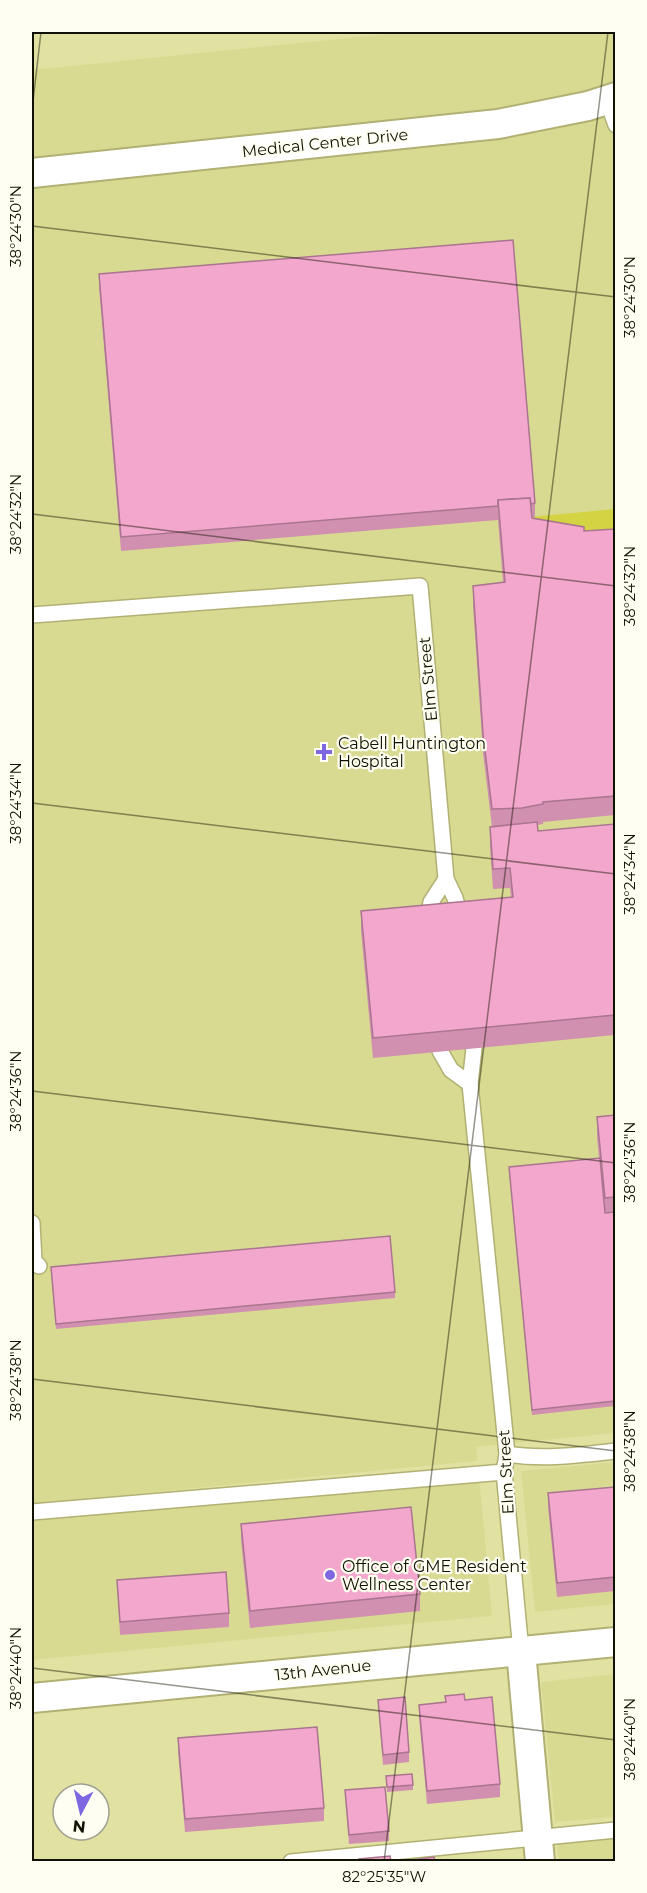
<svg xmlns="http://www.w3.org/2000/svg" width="647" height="1893" viewBox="0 0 647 1893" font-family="Montserrat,sans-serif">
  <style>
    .built { fill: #d9da92 }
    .green { fill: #d4d343 }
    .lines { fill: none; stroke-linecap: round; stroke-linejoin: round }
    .service-casing { stroke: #b0b173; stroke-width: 18 }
    .minor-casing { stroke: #b0b173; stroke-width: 32 }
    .service { stroke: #fff; stroke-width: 15 }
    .minor { stroke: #fff; stroke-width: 28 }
    .wall { fill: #d190af }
    .building { fill: #f3a7cc; stroke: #aa758f; stroke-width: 1.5 }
    .ticks { fill: none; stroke: #110; stroke-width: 1.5; stroke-opacity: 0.45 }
    .poi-dot { fill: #7f67e2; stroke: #fefff2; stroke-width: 2 }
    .labels { text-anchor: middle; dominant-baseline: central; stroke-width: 4.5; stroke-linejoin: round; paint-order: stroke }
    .street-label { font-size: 16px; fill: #110; stroke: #fefff2 }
    .poi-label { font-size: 16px; fill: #110; stroke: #fefff2; text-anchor: start }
    .neatline { fill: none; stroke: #110; stroke-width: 2 }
    .ticks-label { font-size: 15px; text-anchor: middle; fill: #110 }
  </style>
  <rect width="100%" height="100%" fill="#e1e2a2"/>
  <!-- built -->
  <g class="built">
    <path d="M408,32h207v1401l-139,14 1,14 -445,43v-1434z"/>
    <path d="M615,1462v142l-80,8 -14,-141z"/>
    <path d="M479,1475l13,141 -460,44v-142z"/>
    <path d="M615,1674v143l-60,5 -14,-140z"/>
    <path d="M615,1838v23h-56l-2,-18z"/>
  </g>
  <!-- green -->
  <path class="green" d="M615,509v39l-83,-10 -2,-21z"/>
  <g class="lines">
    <!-- service casing -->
    <g class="service-casing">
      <g id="service">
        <path d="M607,100l9,25"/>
        <path d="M32,615l388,-29 26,293 9,19 7,24"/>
        <path d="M427,925l4,-23 15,-23"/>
        <path d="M474,1048l-4,36 37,370 -3,18 17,179"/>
        <path d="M440,1051l11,19 19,14"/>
        <path d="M32,1223l2,38 5,5"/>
        <path d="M507,1454c36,6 72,1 109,-3"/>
        <path d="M32,1512l472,-40"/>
        <path d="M291,1862l325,-32"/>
      </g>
    </g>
    <!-- minor casing -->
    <g class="minor-casing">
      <g id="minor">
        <path d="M32,173l466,-49 90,-18 28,-9"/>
        <path d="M521,1651l19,211"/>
        <path d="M32,1698l584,-56"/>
      </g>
    </g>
    <!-- service -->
    <use href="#service" class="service"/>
    <!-- minor -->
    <use href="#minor" class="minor"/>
  </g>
  <!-- wall -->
  <g class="wall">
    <path d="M99,274l436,229v14h-4l1,1 52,13 31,-2v286l-72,7v2l-6,1 1,6 77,-7v211l-242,23 -12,-127v-20l150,-14 -1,-9 -17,1 -3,-42v-20h2l-9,-74 -10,-147v-20l30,-4 -5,-62 -377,31 -22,-264z"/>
    <path d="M615,1115v291l-83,9 -23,-248 90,-9 -2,-21v-20z"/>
    <path d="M51,1267l344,25v6l-339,31z"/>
    <path d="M615,1487v104l-58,6 -9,-90v-14z"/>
    <path d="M241,1524l179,70v17l-170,17 -9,-88z"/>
    <path d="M117,1580l112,33v14l-109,8z"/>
    <path d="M445,1696l20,4 35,84v13l-73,7 -8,-86v-13l26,-3z"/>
    <path d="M378,1700l31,52v10l-26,3z"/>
    <path d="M178,1738l146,70v13l-139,11 -7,-80z"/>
    <path d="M386,1776l27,9v5l-26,2z"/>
    <path d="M345,1790l44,41v10l-40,3z"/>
  </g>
  <!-- building -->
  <g class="building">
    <path d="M513,240l22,263 -4,1 -1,-6 -32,2v6l-377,31 -22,-263z"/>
    <path d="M530,498l2,20 52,9v4l31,-2v267l-72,6v2l-21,4 -30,1 -9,-75 -10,-148 32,-4 -7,-82z"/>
    <path d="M537,822l1,9 77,-7v191l-242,23 -12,-127 152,-14 -3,-29 -17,1 -3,-42z"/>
    <path d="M615,1115v82l-10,1 -8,-81z"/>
    <path d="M600,1158l5,55 10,-1v189l-83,9 -23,-243z"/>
    <path d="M390,1236l5,56 -339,32 -5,-57z"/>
    <path d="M615,1487v90l-58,6 -9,-90z"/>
    <path d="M411,1507l9,87 -170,17 -9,-87z"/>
    <path d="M226,1572l3,41 -109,9 -3,-42z"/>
    <path d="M464,1694l1,6 27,-3 8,87 -73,7 -8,-86 27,-3 -1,-6z"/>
    <path d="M405,1697l4,55 -26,3 -5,-55z"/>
    <path d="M317,1727l7,81 -139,11 -7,-81z"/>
    <path d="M412,1774l1,11 -26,2 -1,-11z"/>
    <path d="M385,1787l4,44 -40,4 -4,-45z"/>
    <path d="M390,1856l1,6h-31l-1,-3z"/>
    <path d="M434,1857l1,5h-37z"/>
  </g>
  <!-- ticks -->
  <path class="ticks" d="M32,110l9,-78M32,226l584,71M32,514l584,72M32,803l584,71M32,1091l584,72M32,1379l584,72M32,1668l584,72M384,1862l224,-1830"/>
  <!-- markers -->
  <g class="poi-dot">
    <path d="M321 743h6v6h6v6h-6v6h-6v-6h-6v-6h6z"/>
    <circle cx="330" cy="1575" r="6"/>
  </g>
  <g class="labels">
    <!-- street labels -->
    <g class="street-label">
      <text transform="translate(325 143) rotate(-6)">Medical Center Drive</text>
      <text transform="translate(428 679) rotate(-95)">Elm Street</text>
      <text transform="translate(506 1472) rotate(-93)">Elm Street</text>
      <text transform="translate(323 1670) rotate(-6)">13th Avenue</text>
    </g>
    <!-- poi labels -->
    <g class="poi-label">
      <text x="338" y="743">Cabell Huntington<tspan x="338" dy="18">Hospital</tspan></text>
      <text x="342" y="1566">Office of GME Resident<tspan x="342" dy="18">Wellness Center</tspan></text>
    </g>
  </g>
  <!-- border -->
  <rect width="647" height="1893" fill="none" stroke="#fefff2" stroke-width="66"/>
  <!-- north arrow -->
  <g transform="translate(81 1812) rotate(187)"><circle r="28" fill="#fefff2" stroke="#9fa091" stroke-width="1.5"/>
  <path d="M0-4.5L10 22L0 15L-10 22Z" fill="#7f67e2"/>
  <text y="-9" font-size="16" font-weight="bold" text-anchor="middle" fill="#111100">N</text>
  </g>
  <rect x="33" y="33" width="581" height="1827" class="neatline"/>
  <g class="ticks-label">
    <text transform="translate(16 226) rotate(-90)" y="5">38°24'30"N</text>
    <text transform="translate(630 297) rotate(-90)" y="5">38°24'30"N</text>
    <text transform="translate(16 514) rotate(-90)" y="5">38°24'32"N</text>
    <text transform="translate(630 586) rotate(-90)" y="5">38°24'32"N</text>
    <text transform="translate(16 803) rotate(-90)" y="5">38°24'34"N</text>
    <text transform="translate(630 874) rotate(-90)" y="5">38°24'34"N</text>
    <text transform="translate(16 1091) rotate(-90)" y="5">38°24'36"N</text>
    <text transform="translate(630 1162) rotate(-90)" y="5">38°24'36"N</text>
    <text transform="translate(16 1380) rotate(-90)" y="5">38°24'38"N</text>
    <text transform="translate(630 1451) rotate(-90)" y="5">38°24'38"N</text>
    <text transform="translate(16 1668) rotate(-90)" y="5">38°24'40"N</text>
    <text transform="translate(630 1739) rotate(-90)" y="5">38°24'40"N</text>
    <text x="384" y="1882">82°25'35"W</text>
  </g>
</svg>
